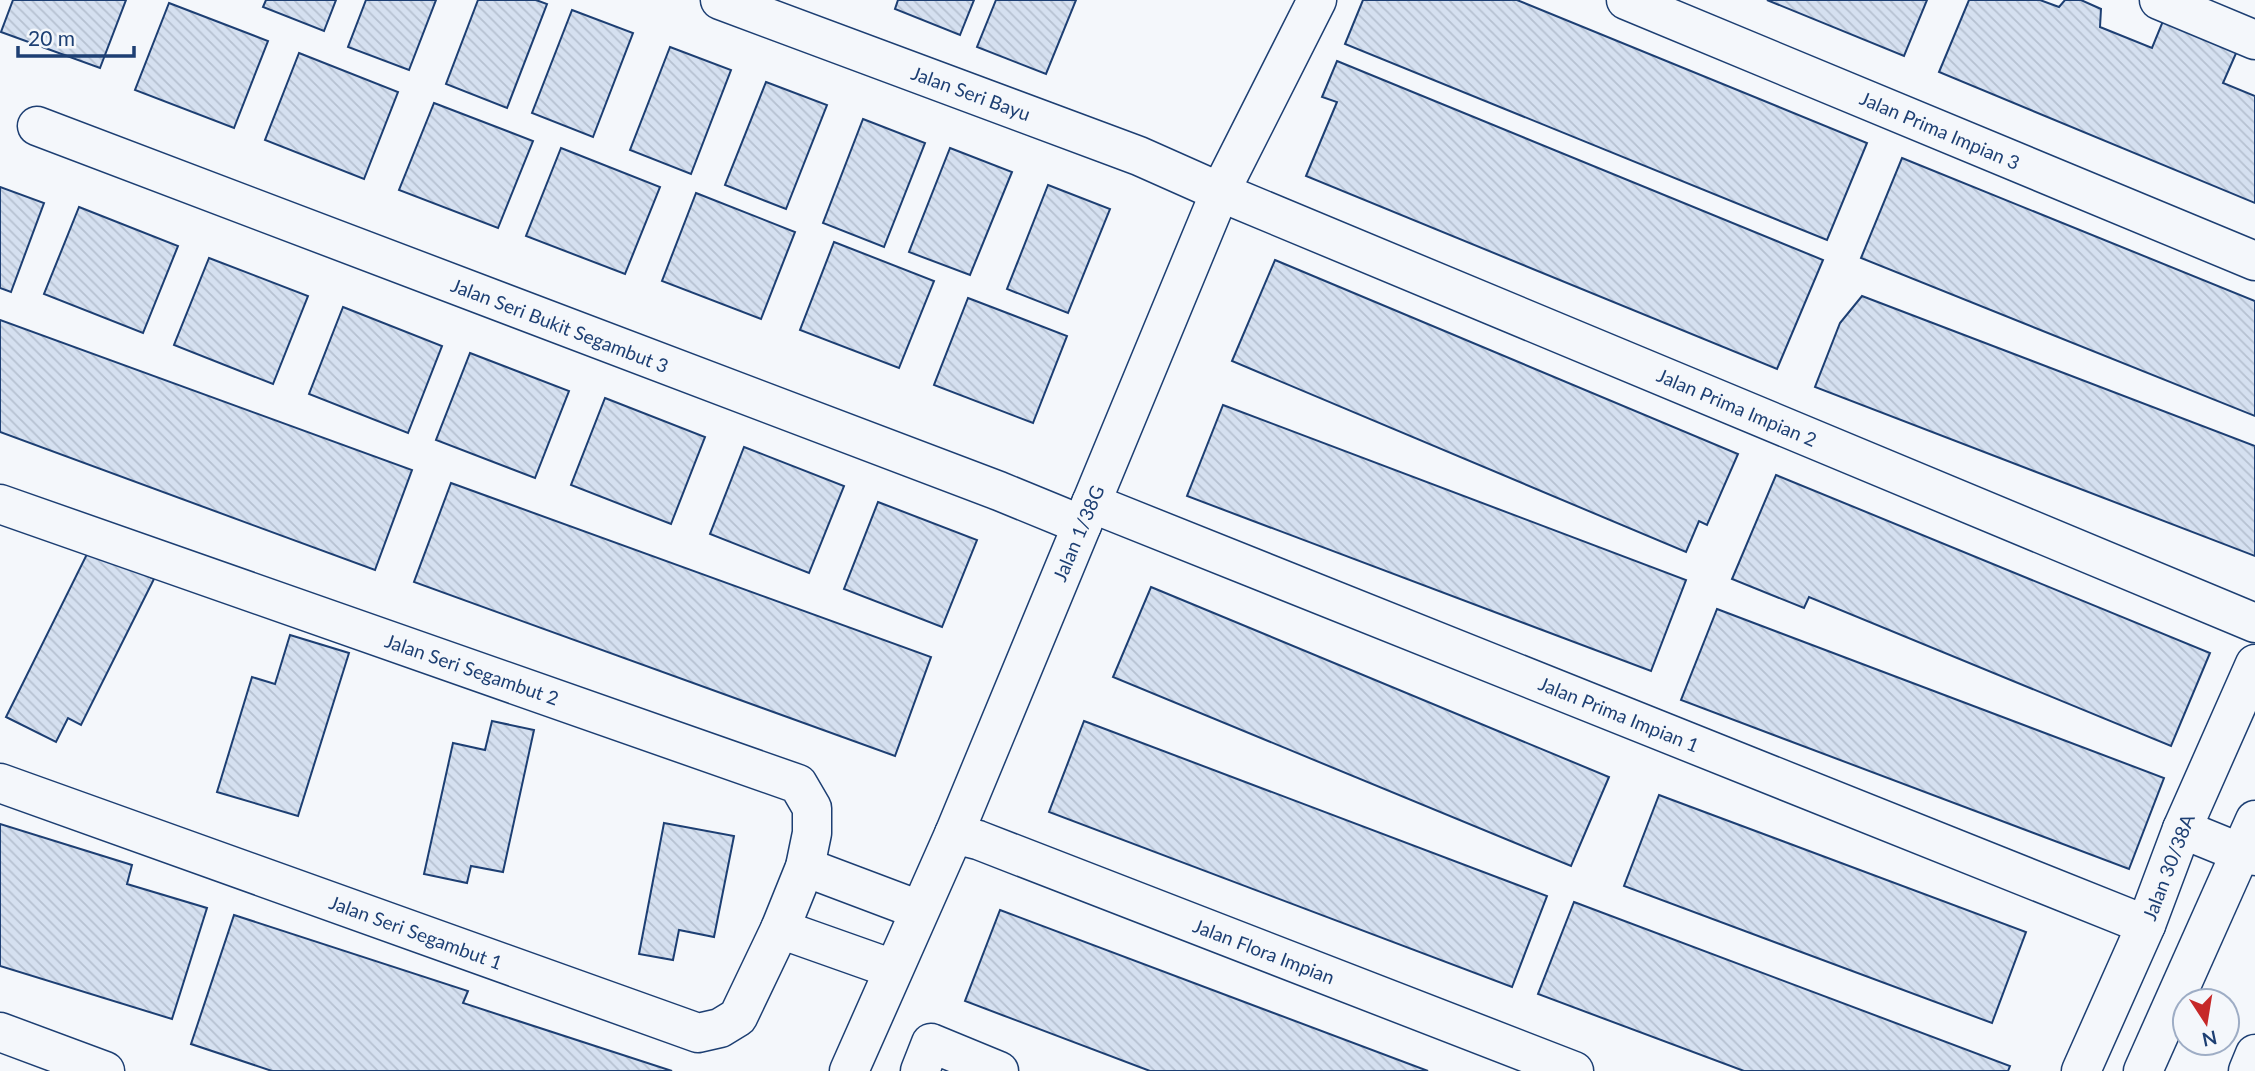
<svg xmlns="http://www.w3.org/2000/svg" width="2255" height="1071" viewBox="0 0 2255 1071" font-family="Lato,sans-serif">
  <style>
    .building { fill: url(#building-back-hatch); stroke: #1d3f73; stroke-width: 2 }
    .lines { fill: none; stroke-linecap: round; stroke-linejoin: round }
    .minor-casing { stroke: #1d3f73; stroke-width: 41 }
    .minor { stroke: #f4f7fb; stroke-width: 38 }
    .labels { text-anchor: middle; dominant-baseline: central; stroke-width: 5; stroke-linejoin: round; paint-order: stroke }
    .street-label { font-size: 19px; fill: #1d3f73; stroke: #f4f7fb }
  </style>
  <defs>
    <pattern id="building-back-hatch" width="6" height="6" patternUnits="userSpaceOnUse" patternTransform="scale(1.75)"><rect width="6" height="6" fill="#d5e0f0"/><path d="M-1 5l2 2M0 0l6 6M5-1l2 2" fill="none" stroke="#b6c1d1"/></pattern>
  </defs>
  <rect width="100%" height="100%" fill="#f4f7fb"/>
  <!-- building -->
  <g class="building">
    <path d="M13,0h113l-26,68 -99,-36z"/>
    <path d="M266,0h70l-12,31 -61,-24z"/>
    <path d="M366,0h70l-27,70 -61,-23z"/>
    <path d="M478,0h58l11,4 -40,104 -61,-24z"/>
    <path d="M898,0h76l-14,35 -65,-26z"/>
    <path d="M996,0h80l-30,74 -69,-27z"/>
    <path d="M1363,0h154l350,143 -40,97 -482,-196z"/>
    <path d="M1767,0h160l-23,56z"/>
    <path d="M1969,0h71l19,7 6,-7h16l20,9 -1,18 52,21 11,-27 74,30 -14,32 32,13v107l-316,-131z"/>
    <path d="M169,3l99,38 -34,87 -99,-38z"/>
    <path d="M572,10l61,23 -40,104 -61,-24z"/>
    <path d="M670,47l61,23 -40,104 -61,-24z"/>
    <path d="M299,53l99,39 -34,87 -99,-39z"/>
    <path d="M1337,61l486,199 -46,109 -471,-193 31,-74 -15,-5z"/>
    <path d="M766,82l61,23 -41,104 -61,-24z"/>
    <path d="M434,103l99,38 -35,87 -99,-38z"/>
    <path d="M863,119l62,24 -41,104 -61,-24z"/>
    <path d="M561,148l99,39 -35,87 -99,-38z"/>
    <path d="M950,148l62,24 -42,103 -61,-23z"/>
    <path d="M1902,158l353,143v115l-394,-158z"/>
    <path d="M1048,185l62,24 -42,104 -61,-24z"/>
    <path d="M0,187l44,16 -33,89 -11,-4z"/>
    <path d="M696,193l99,39 -34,87 -99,-38z"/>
    <path d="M79,207l99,39 -35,87 -99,-39z"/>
    <path d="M834,242l100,39 -35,87 -99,-38z"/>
    <path d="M209,258l99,38 -35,88 -99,-39z"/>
    <path d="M1275,260l463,194 -31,71 -8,-4 -13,31 -454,-191z"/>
    <path d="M1862,296l393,150v110l-440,-169 25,-64z"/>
    <path d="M968,298l99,38 -34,87 -99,-38z"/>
    <path d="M343,307l99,39 -34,87 -99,-39z"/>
    <path d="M0,320l412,150 -37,100 -375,-138z"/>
    <path d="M470,353l99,38 -34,87 -99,-38z"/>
    <path d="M605,398l100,39 -34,87 -100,-39z"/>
    <path d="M1223,405l463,175 -35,91 -464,-175z"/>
    <path d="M744,447l100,39 -35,87 -99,-39z"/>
    <path d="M1776,475l434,178 -39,93 -362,-149 -5,11 -72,-29z"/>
    <path d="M451,483l480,174 -36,99 -481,-174z"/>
    <path d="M878,502l99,38 -35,87 -98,-38z"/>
    <path d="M90,548l64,31 -73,146 -13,-7 -12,24 -50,-25z"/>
    <path d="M1151,587l458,190 -38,89 -458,-189z"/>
    <path d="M1717,609l447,169 -35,91 -448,-169z"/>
    <path d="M290,635l59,18 -51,163 -81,-24 35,-115 23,7z"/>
    <path d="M492,721l42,9 -31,142 -32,-6 -4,17 -43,-9 29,-131 32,7z"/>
    <path d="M1084,721l463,175 -35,91 -463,-175z"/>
    <path d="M1659,795l367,137 -34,91 -368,-137z"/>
    <path d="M664,823l70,13 -20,101 -35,-7 -6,30 -34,-6z"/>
    <path d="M0,824l132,41 -5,19 80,24 -35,111 -172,-53z"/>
    <path d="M1574,902l436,164 -2,5h-264l-206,-77z"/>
    <path d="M1000,910l428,161h-278l-185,-70z"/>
    <path d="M234,915l234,76 -5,12 209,68h-400l-81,-27z"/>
  </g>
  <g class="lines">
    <!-- minor casing -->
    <g class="minor-casing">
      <g id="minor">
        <path d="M720,0l419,156 81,36 1035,431"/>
        <path d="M1626,0l629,261"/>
        <path d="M2159,0l96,40"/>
        <path d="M37,126l962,365 83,34"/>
        <path d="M1091,503l1055,422"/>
        <path d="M0,504l798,280 14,24v25l-7,34 -25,62 -42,88 -18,11 -22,5 -698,-250"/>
        <path d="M2182,829l59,24 14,3"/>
        <path d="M954,834l24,6 596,231"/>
        <path d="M805,867l114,43"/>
        <path d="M780,929l113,40"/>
        <path d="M0,1032l105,39"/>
        <path d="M849,1071l105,-237 266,-642 97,-192"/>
        <path d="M920,1071l11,-28 68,28"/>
        <path d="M2081,1071l65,-146 36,-96 73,-165"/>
        <path d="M2143,1071l112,-251"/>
        <path d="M2248,1071l7,-17"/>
      </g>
    </g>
    <!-- minor -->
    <use href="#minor" class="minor"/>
  </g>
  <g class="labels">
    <!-- street labels -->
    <g class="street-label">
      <text transform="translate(971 93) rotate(20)">Jalan Seri Bayu</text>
      <text transform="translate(1940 130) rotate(23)">Jalan Prima Impian 3</text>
      <text transform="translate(560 325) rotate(21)">Jalan Seri Bukit Segambut 3</text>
      <text transform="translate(1737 407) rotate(23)">Jalan Prima Impian 2</text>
      <text transform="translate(1078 533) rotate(-67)">Jalan 1/38G</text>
      <text transform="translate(472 669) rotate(19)">Jalan Seri Segambut 2</text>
      <text transform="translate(1619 714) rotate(22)">Jalan Prima Impian 1</text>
      <text transform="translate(2168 867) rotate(-69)">Jalan 30/38A</text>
      <text transform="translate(416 932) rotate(20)">Jalan Seri Segambut 1</text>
      <text transform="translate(1264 951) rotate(21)">Jalan Flora Impian</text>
    </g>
  </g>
  <!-- north arrow -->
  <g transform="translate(2206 1022) rotate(168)"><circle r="33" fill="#f4f7fb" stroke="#9eadc5" stroke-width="2"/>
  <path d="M0-5L12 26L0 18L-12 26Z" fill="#c62828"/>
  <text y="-10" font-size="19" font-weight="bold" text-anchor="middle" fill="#1d3f73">N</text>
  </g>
  <!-- scale -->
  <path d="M18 46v10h116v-10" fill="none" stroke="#1d3f73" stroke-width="3.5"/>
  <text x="28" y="46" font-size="21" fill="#1d3f73" stroke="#f4f7fb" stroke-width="5" paint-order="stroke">20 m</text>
</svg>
